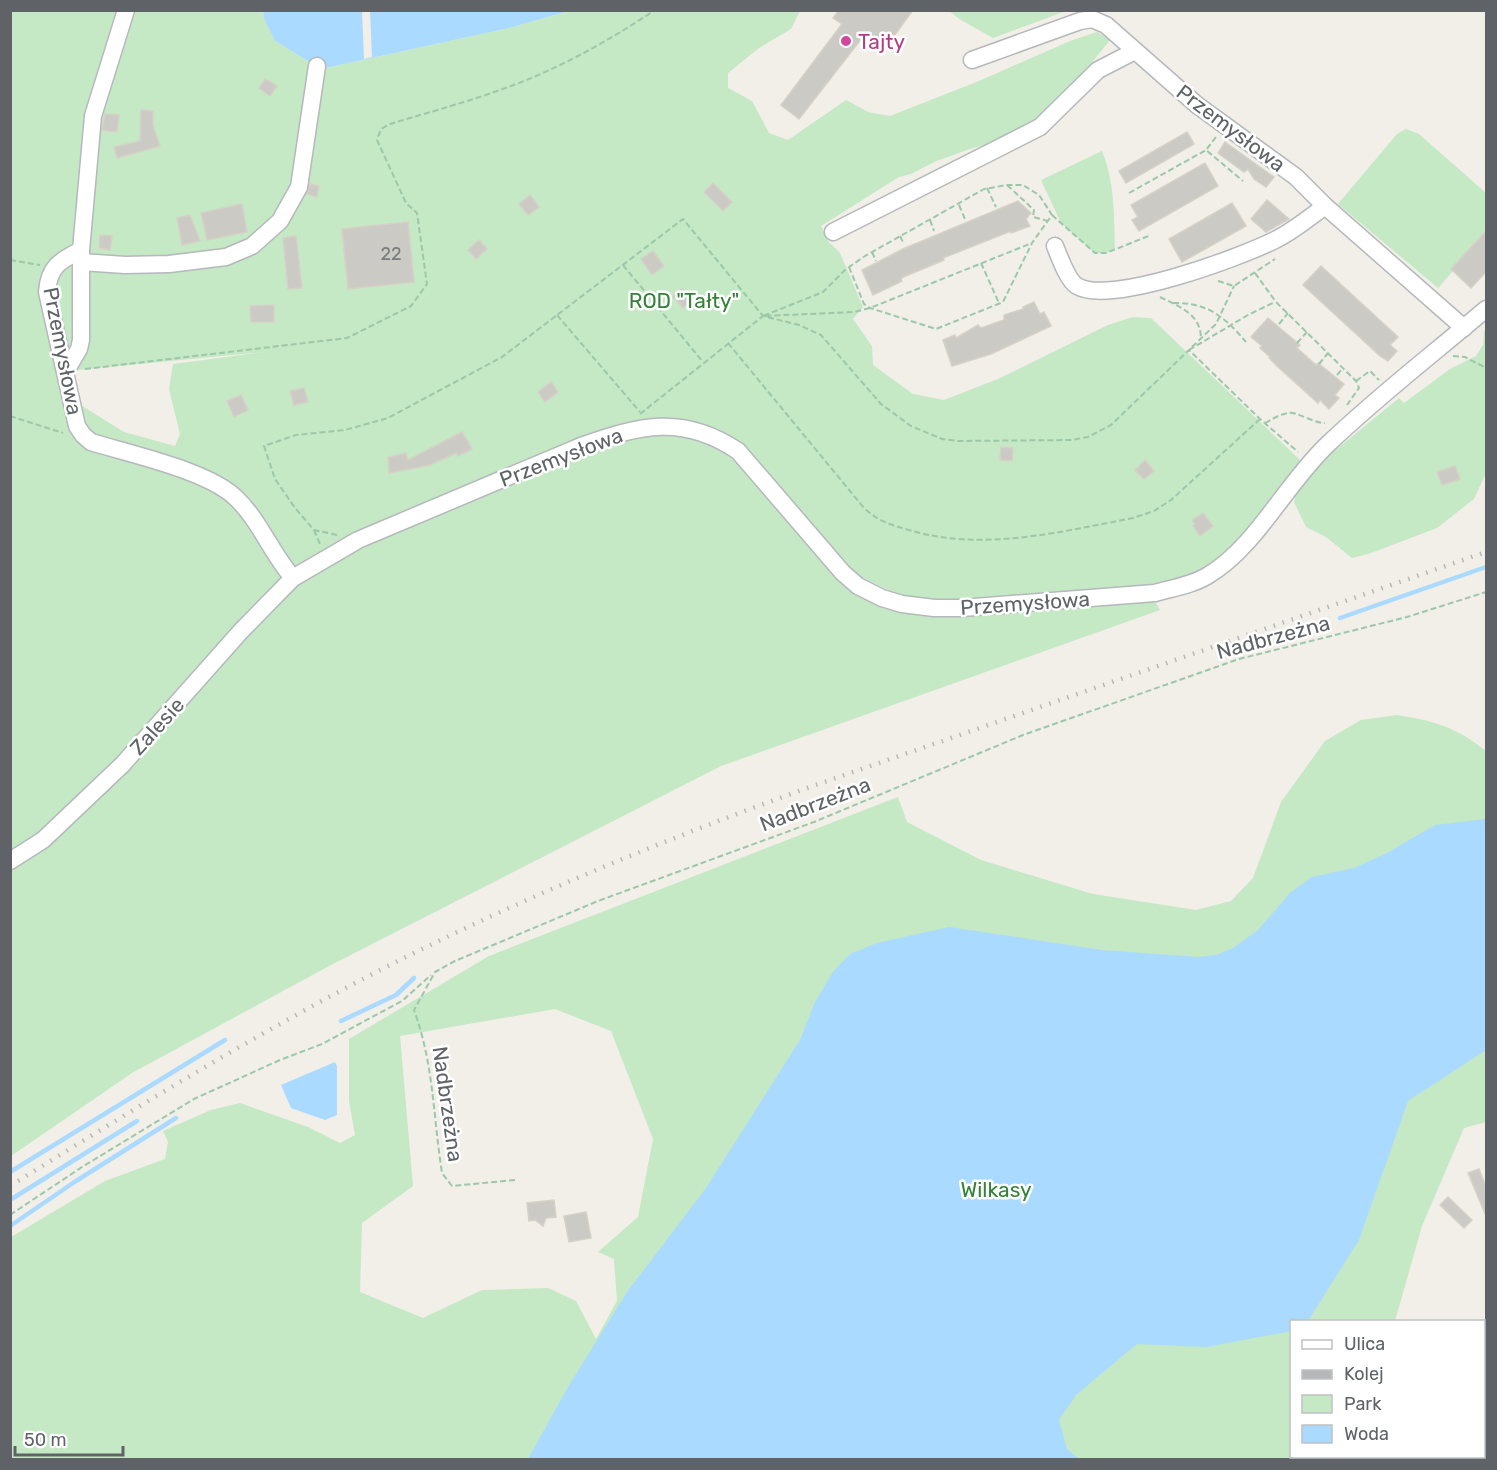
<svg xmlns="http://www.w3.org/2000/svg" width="1497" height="1470" viewBox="0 0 1497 1470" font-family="Rubik,sans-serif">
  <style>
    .green { fill: #c5e8c5; fill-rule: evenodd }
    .water { fill: #aadaff }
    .pier { fill: #f1efe8 }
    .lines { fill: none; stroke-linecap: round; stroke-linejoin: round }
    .stream { stroke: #aadaff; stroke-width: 4.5 }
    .building { fill: #cccac5; stroke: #d6d1c6; stroke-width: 1.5 }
    .minor-casing { stroke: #b5b8bc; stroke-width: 19 }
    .path { stroke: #9cc7a9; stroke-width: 2; stroke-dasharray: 6 3; stroke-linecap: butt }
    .minor { stroke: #fff; stroke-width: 16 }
    .rail { stroke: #b6b7b8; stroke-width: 4.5; stroke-dasharray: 1.5 8; stroke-linecap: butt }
    .hotel-dot { fill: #d1479c; stroke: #fff; stroke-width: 2 }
    .labels { text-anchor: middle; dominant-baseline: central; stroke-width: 5; stroke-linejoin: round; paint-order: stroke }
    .number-label { font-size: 18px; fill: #7a7d7f }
    .hotel-label { font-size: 21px; fill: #b23c85; stroke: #fff; text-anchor: start }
    .street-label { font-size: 21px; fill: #5f6368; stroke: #fff }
    .park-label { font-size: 21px; fill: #348238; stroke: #fff }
  </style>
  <rect width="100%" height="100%" fill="#f1efe8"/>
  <!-- green -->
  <g class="green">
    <path d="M11,11h252l1,8 11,22 46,28 188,-41 60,-17h231l-9,18 -32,19 -31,25v15l24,13 17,32 19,7 58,-40 22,12 22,4 89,-35 91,-40 27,-9 13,8 -38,47 -45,41 -32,14 -25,7 -36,13 -23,12 -12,3 -78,49 7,15 12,12 23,54 -10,12 19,27 1,19 40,29 31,6 54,-21 110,-54 25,-8 18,1 150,143c-24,32 -49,76 -81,101 -19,15 -49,22 -72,28l12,20 -439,156 -390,199 -199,108 -121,83zM264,352l-91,12 -4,25 11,45 -5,12 -51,-14 -50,-31c10,43 12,34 48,50 -11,-2 -30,-6 -39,-15 -11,-12 -13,-48 -16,-65zM671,418l21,5 -53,6 -52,15 42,-20zM697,423l8,2 26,13 53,55 43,56 24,23 52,25 48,6 64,-6 77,-2 -146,13 -44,-4 -37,-9 -22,-22 -105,-122z"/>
    <path d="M949,11h117l-73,27 -32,-18z"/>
    <path d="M1406,129l13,5 67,59v38l-35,38 2,2 -15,17 -100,-84 59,-70z"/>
    <path d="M1102,151c13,32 12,65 13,98l-9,4h-11l-34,-30 -20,-43z"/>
    <path d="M1486,329v144l-12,26 -37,29 -66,25 -19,5 -26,-21 -20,-10 -12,-25 3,-14 17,-20 85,-70 5,5 46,-34 26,-13 7,-11 1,-14z"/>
    <path d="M1397,715c38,6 59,12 89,36v371l-22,6 -42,98 -27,95 -103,1v134h81l1,3 -1363,1v-223l94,-56 60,-22 3,-17 -5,-11 48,-21 29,-7 68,24 32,16 15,-8 -6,-34v-62l140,-83 409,-159 9,25 74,38 112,34 103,16 35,-9 22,-23 28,-76 44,-61 36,-21zM555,1009l56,22 42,108 -15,78 -40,35 16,7 3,42 -21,38 -20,-38 -28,-13 -66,2 -59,28 -63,-26 2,-69 51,-37 -13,-150z"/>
  </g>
  <!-- water -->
  <g class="water">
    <path d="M263,11h306l-60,17 -188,41 -46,-28 -11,-22z"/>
    <path d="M1486,819v231l-78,51 -49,139 -51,81 -16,1 -1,9 -84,16 -70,-3 -61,51 -17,25 8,29 12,10h-551l40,-72 59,-95 79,-104 94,-148 15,-38 18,-30 17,-18 27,-11 72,-16 153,23 96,7 18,-2 17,-7 25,-18 32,-37 22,-16 42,-9 33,-15 48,-28z"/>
    <path d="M335,1062l2,4v49l-12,5 -34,-12 -10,-23z"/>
  </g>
  <!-- pier -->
  <path class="pier" d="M362,11h8l2,46 -8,2z"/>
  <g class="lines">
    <!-- stream -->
    <g class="stream">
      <path d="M1340,618l146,-51"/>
      <path d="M341,1021l55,-26 18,-17"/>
      <path d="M10,1172l215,-132"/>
      <path d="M10,1200l127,-79"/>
      <path d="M10,1226l66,-45 100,-63"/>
    </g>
  </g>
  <!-- building -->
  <g class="building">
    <path d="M839,10h74l-32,44 -19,-16 -63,81 -18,-14 61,-81 -9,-6z"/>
    <path d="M265,79l12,7 -7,10 -11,-8z"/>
    <path d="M141,110l12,1v15l7,20 -43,12 -3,-11 26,-6z"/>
    <path d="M105,114l14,1 -2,17 -15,-2z"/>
    <path d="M1187,132l7,12 -68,39 -7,-12z"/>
    <path d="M1225,142l49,35 -8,10 -12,-8 -6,-10 -4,3 -26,-19z"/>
    <path d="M1205,163l13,23 -79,45 -7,-11 6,-3 -7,-12z"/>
    <path d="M713,183l19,19 -9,9 -19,-19z"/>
    <path d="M310,184l9,2 -2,11 -10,-3z"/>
    <path d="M530,195l9,12 -11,8 -9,-11z"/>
    <path d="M1267,200l22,19 -23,13 -15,-13z"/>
    <path d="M1018,201l13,12 -5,6 4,7 -19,7v-2l-68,27 1,2 -43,18 1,3 -29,14 -11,-25 41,-21z"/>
    <path d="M1232,203l14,23 -64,36 -13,-23z"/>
    <path d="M242,204l5,28 -40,8 -6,-27z"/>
    <path d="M190,215l10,26 -18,4 -5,-27z"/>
    <path d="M408,222l6,60 -66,7 -6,-60z"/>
    <path d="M1486,231v41l-15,16 -20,-19z"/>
    <path d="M100,235l12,1 -2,14 -11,-2z"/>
    <path d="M296,236l6,52 -14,1 -5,-51z"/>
    <path d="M479,240l8,9 -11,10 -8,-9z"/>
    <path d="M653,251l11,15 -12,9 -11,-16z"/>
    <path d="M1321,266l77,71 -8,8 7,6 -9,10 -8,-5 -77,-71z"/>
    <path d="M682,289l10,12 -9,7 -10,-12z"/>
    <path d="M1034,302l6,12 4,-2 7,14 -60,28 -39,12 -9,-26 12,-5 1,3 22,-13 3,3 23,-8v-5l19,-6v-2z"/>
    <path d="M274,305v17h-23l-1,-16z"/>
    <path d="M1268,318l32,27 -3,3 19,17 2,-2 26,21 -9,11 4,3 -10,11 -9,-9 -2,3 -40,-36 -9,-9 1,-1 -10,-9 2,-2 -11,-9z"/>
    <path d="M551,382l7,10 -13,10 -7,-10z"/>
    <path d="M304,388l4,14 -14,3 -4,-14z"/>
    <path d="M241,395l7,15 -14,7 -7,-16z"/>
    <path d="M462,432l10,17 -14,7 -2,-3 -26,12 -41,8 -1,-16 18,-4 2,7z"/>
    <path d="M1001,447l12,1 -1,13 -12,-1z"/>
    <path d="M1145,460l9,11 -10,8 -9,-9z"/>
    <path d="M1455,466l5,13 -18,6 -5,-13z"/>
    <path d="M1203,513l10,13 -13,10 -7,-10 2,-2 -3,-4z"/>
    <path d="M1479,1169l7,18v29l-18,-43z"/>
    <path d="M1448,1197l24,23 -8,8 -24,-23z"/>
    <path d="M554,1200l2,17 -10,1 -3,8 -8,-6 -6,1 -2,-18z"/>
    <path d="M586,1212l5,26 -22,4 -5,-26z"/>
  </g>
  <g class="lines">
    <!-- minor casing -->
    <g class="minor-casing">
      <g id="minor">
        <path d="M126,10l-33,106 -12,134c-21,11 -32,16 -34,42l30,134 6,9 8,7c39,12 119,29 146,57 22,21 35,55 56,79"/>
        <path d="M972,60l108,-39 12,-2 14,6 91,80 99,72 29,29 139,122"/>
        <path d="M833,232l207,-105 58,-57 37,-19"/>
        <path d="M1055,246c4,10 13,35 22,40 33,20 164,-29 198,-46 18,-9 34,-22 50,-34"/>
        <path d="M81,262l44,3 44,-1 57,-7 26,-11 28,-25 19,-34 18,-121"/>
        <path d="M66,371l13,-22 2,-9v-90"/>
        <path d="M10,861l33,-21 79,-75 119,-134 52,-53 65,-38 223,-94c59,-21 102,-32 157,5l105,122 15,13 24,12 20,6 32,4h28l193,-15c18,-5 37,-8 52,-17 49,-29 78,-91 120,-131 50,-48 106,-91 159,-136"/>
      </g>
    </g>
    <!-- path -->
    <g class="path">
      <path d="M1216,137l-10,13 37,31"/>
      <path d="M1007,185l27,25 -1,7 15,4"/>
      <path d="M987,188l9,19"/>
      <path d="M1129,193l77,-43"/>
      <path d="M959,205l6,14"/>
      <path d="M1052,215l43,38h11l45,-18"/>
      <path d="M930,220l4,11"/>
      <path d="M900,236l4,8"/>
      <path d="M872,252l4,9"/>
      <path d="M10,260l30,5"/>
      <path d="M981,263l18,40"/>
      <path d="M623,265l80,97"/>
      <path d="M849,267l15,37 6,4 66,21 67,-27 29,-59 20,-28 -13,-20 -16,-10h-16l-23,4 -119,67 -16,11 -3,2 -23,23 -60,24 91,-4 16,-4 162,-65"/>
      <path d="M1255,273l21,29 80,79 3,7 -12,17"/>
      <path d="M1218,281l16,5 41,-27"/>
      <path d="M1160,297c20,10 41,17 41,42"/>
      <path d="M1173,303c34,-1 52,14 73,39"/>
      <path d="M557,315l83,97"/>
      <path d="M1279,324l9,-11"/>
      <path d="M728,343l136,165c14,13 27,17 45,22 73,22 150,2 224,-12l21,-7 17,-11 89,-81"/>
      <path d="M1297,343l10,-11"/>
      <path d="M1192,347l24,-23 18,-38"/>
      <path d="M1189,350l59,-35 27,-13"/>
      <path d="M1453,356l12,1 21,11"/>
      <path d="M1319,364l9,-11"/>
      <path d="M85,369l262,-31 64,-32 16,-22 -10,-71 -11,-10 -29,-63 4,-11 9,-5c36,-11 74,-21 110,-34 55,-19 107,-48 155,-80"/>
      <path d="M1337,375l6,-7"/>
      <path d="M1356,381l14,-10 9,9"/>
      <path d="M640,414l123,-98"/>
      <path d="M10,416l53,17"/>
      <path d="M1265,423c6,-3 15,-9 23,-10 8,-2 25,10 37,10"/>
      <path d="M314,530l6,14"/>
      <path d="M337,535l-23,-5 -19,-22 -20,-29 -11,-33 32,-11 49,-5 43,-12 114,-61 181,-138 80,97 36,9 22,10 60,69 30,22 31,13 16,2 113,-1 17,-3 23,-12 78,-75 71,69 38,33"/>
      <path d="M515,1180l-63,6 -10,-13c-9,-57 -8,-108 -28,-163l21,-38 20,-11 143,-60 216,-79 209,-87 216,-76 168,-42 79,-25"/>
      <path d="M10,1215l72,-48 112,-68 86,-39 42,-16 80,-43 29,-26"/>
    </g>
    <!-- minor -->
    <use href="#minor" class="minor"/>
    <!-- rail -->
    <path class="rail" d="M10,1186c132,-82 263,-163 402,-232 129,-64 262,-118 398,-167l676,-235"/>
  </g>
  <!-- markers -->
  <circle class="hotel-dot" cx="846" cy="41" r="6"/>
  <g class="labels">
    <!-- number labels -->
    <g class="number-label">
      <text x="391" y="254">22</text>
    </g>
    <!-- hotel labels -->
    <g class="hotel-label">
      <text x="858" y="41">Tajty</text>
    </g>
    <!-- street labels -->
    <g class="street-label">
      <text transform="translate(1231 128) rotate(37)">Przemysłowa</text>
      <text transform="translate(63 351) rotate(79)">Przemysłowa</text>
      <text transform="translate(561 457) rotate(-21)">Przemysłowa</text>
      <text transform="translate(1025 603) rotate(-4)">Przemysłowa</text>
      <text transform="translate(1273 637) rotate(-15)">Nadbrzeżna</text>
      <text transform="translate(157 726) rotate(-48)">Zalesie</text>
      <text transform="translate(815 804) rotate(-21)">Nadbrzeżna</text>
      <text transform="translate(448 1104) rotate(82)">Nadbrzeżna</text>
    </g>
    <!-- park labels -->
    <g class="park-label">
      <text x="684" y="300">ROD "Tałty"</text>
      <text x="996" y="1189">Wilkasy</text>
    </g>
  </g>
  <!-- border -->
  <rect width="1497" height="1470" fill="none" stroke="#5f6368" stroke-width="24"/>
  <!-- legend -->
  <rect x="1290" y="1320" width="195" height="138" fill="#ffffff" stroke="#bfc1c3" stroke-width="1.5"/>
  <rect x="1302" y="1340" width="30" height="9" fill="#ffffff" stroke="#bfc1c3" stroke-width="1.5"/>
  <text x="1344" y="1350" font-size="18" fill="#5f6368">Ulica</text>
  <rect x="1302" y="1370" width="30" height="9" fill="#b6b7b8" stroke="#bfc1c3" stroke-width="1.5"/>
  <text x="1344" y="1380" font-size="18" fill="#5f6368">Kolej</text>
  <rect x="1302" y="1395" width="30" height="18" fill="#c5e8c5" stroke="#bfc1c3" stroke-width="1.5"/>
  <text x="1344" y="1410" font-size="18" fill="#5f6368">Park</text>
  <rect x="1302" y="1425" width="30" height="18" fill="#aadaff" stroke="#bfc1c3" stroke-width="1.5"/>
  <text x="1344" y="1440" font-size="18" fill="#5f6368">Woda</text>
  <!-- scale -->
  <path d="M15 1446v9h108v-9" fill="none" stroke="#5f6368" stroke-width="3"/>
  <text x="24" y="1446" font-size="18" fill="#5f6368" stroke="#ffffff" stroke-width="4.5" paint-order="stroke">50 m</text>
</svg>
